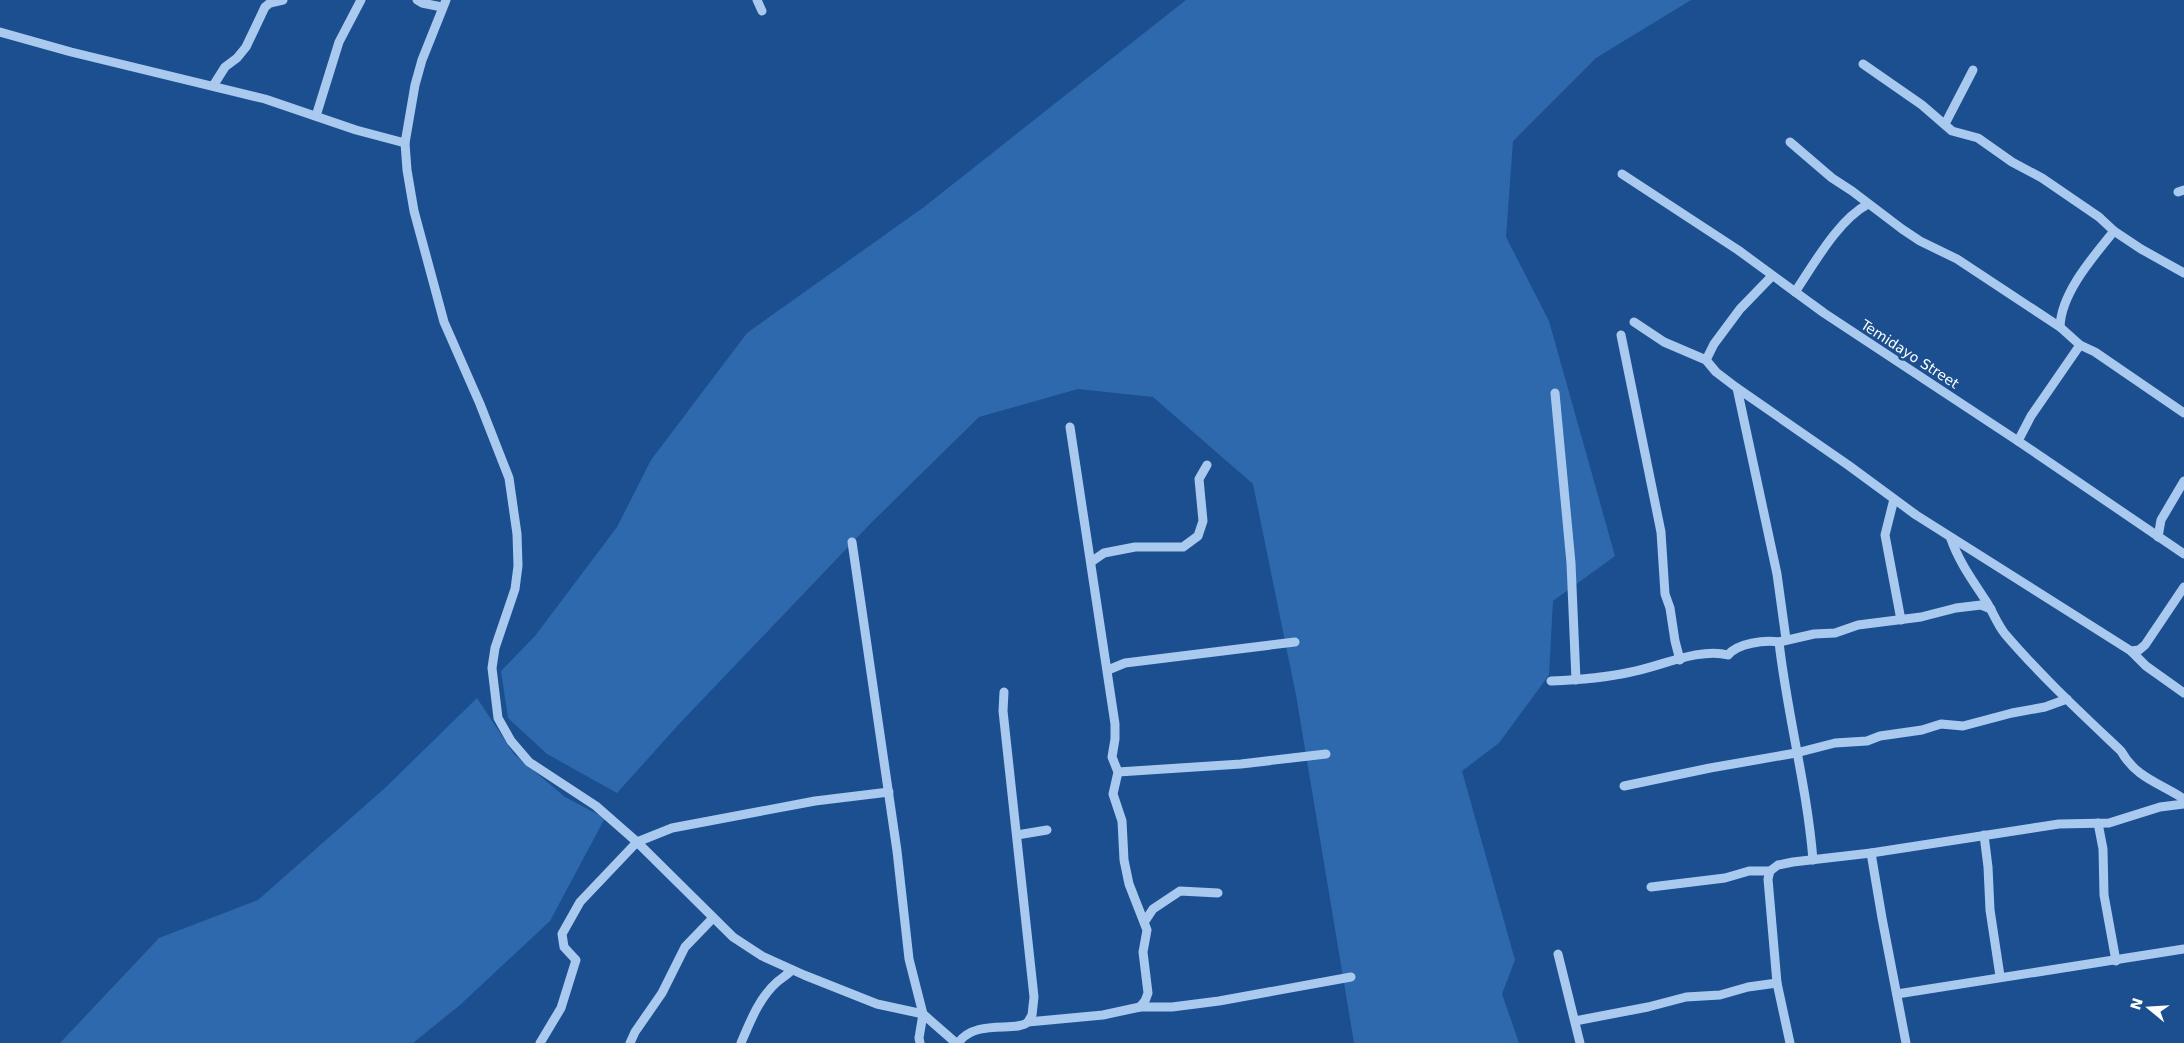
<svg xmlns="http://www.w3.org/2000/svg" width="2184" height="1043" viewBox="0 0 2184 1043" font-family="'DejaVu Sans',sans-serif">
  <style>
    .green { fill: #2e69ad }
    .lines { fill: none; stroke-linecap: round; stroke-linejoin: round }
    .minor { stroke: #a9c9ee; stroke-width: 9 }
    .labels { text-anchor: middle; dominant-baseline: central; stroke-width: 5; stroke-linejoin: round; paint-order: stroke }
    .street-label { font-size: 14px; fill: #fff; stroke: #1b4f8f }
  </style>
  <rect width="100%" height="100%" fill="#1b4f8f"/>
  <!-- green -->
  <g class="green">
    <path d="M1186,0h505l-95,58 -83,83 -7,96 43,84 66,235 -62,45 -4,74 -50,68 -37,28 53,189 -13,34 17,49h-165l-58,-348 -43,-211 -100,-87 -75,-8 -99,28 -108,106 -191,200 -63,70 -70,-39 -39,-36 -7,-47 34,-35 82,-109 34,-67 96,-127 177,-126z"/>
    <path d="M477,698l37,56 51,43 40,21 -55,103 -90,84 -47,38h-353l99,-105 99,-38 128,-113z"/>
  </g>
  <g class="lines">
    <!-- minor -->
    <g class="minor">
      <path d="M417,0l5,3 20,4"/>
      <path d="M446,0l-24,60 -7,25 -10,58 2,27 7,41 30,111 36,82 29,74 8,56 1,32 -3,23 -20,59 -3,20 6,50 13,23 18,21 67,44 41,36 96,95 29,19 42,19 73,29 46,10 33,29"/>
      <path d="M757,0l5,11"/>
      <path d="M0,32l71,20 194,47 91,31 49,13"/>
      <path d="M1863,64l59,41 30,26 26,7 34,24 30,16 57,39 15,14 27,18 43,24"/>
      <path d="M213,86l12,-19 12,-9 9,-11 19,-40 5,-4 13,-3"/>
      <path d="M316,116l23,-74 22,-42"/>
      <path d="M1945,124l28,-54"/>
      <path d="M1790,142l42,36 20,13 50,38 18,12 37,18 103,68 20,18 15,7 89,61"/>
      <path d="M1622,174l116,76 86,63 194,128 166,113"/>
      <path d="M2178,192l6,-2"/>
      <path d="M1795,292c19,-28 43,-72 73,-88"/>
      <path d="M1634,322l30,20 42,18 10,12 21,16 40,186 9,65"/>
      <path d="M2060,327c1,-34 33,-70 54,-96"/>
      <path d="M1621,335l40,197 4,62 5,14 5,33 5,19"/>
      <path d="M1706,360l8,-16 26,-35 32,-33"/>
      <path d="M1737,388l111,77 68,50 215,136 15,15 38,27"/>
      <path d="M1555,393l16,170 5,117"/>
      <path d="M1070,427l45,297v15l-3,18 6,15 -5,22 9,27 2,39 5,24 18,46 -4,22 5,41 -3,8 -5,6"/>
      <path d="M2018,441l13,-25 49,-71"/>
      <path d="M1894,499l-9,36 16,85"/>
      <path d="M2158,537l3,-17 23,-39"/>
      <path d="M1951,539c8,23 22,42 35,62 7,11 11,23 19,33 36,42 76,79 116,117 15,27 39,32 63,48"/>
      <path d="M852,542l45,309 12,108 14,55 -4,24 1,5"/>
      <path d="M1091,562l13,-9 31,-6h48l15,-11 5,-15 -4,-42 8,-14"/>
      <path d="M2131,651l8,-1 6,-5 39,-58"/>
      <path d="M1108,670l17,-7 170,-21"/>
      <path d="M1551,681c27,-1 53,-3 80,-9 28,-5 69,-25 97,-17 10,-12 36,-15 51,-13"/>
      <path d="M1004,692l-1,19 31,286 -2,18 -4,7"/>
      <path d="M1118,772l123,-8 85,-10"/>
      <path d="M1624,786l86,-18 86,-15 39,-10 32,-2 13,-5 42,-6 19,-6 22,2 49,-13 33,-6 22,-8"/>
      <path d="M2098,823l5,26 1,46 12,66"/>
      <path d="M1017,835l30,-5"/>
      <path d="M1984,835l4,32 2,43 10,66"/>
      <path d="M1871,853l11,65 24,125"/>
      <path d="M1813,860c-6,-74 -26,-146 -34,-218l35,-8 21,-1 23,-8 63,-8 35,-9 25,-3 10,4"/>
      <path d="M1770,871l-2,8 9,104 13,60"/>
      <path d="M1651,887l74,-9 24,-7h21l8,-6 15,-3 78,-9 188,-29 50,-1 51,-16 24,-3"/>
      <path d="M1145,921l8,-12 27,-18 38,2"/>
      <path d="M1558,954l22,89"/>
      <path d="M1897,994l287,-45"/>
      <path d="M1575,1021l73,-14 38,-10 34,-2 28,-8 29,-4"/>
      <path d="M540,1043l21,-35 15,-48 -12,-13 -2,-13 18,-32 57,-60 35,-14 143,-27 74,-9"/>
      <path d="M630,1043l5,-11 27,-39 23,-46 28,-29"/>
      <path d="M741,1043c9,-21 18,-45 36,-61 5,-4 11,-8 15,-12"/>
      <path d="M958,1043c18,-25 58,-10 70,-21l75,-7 37,-8h32l47,-6 132,-24"/>
    </g>
  </g>
  <g class="labels">
    <!-- street labels -->
    <g class="street-label">
      <text transform="translate(1910 354) rotate(33)">Temidayo Street</text>
    </g>
  </g>
  <!-- north arrow -->
  <g transform="translate(2149 1008) rotate(288)" stroke="#1b4f8f" stroke-width="4" paint-order="stroke">
  <path d="M0-4L9 19L0 12L-9 19Z" fill="#ffffff"/>
  <text y="-8" font-size="14" font-weight="bold" text-anchor="middle" fill="#ffffff">N</text>
  </g>
</svg>
